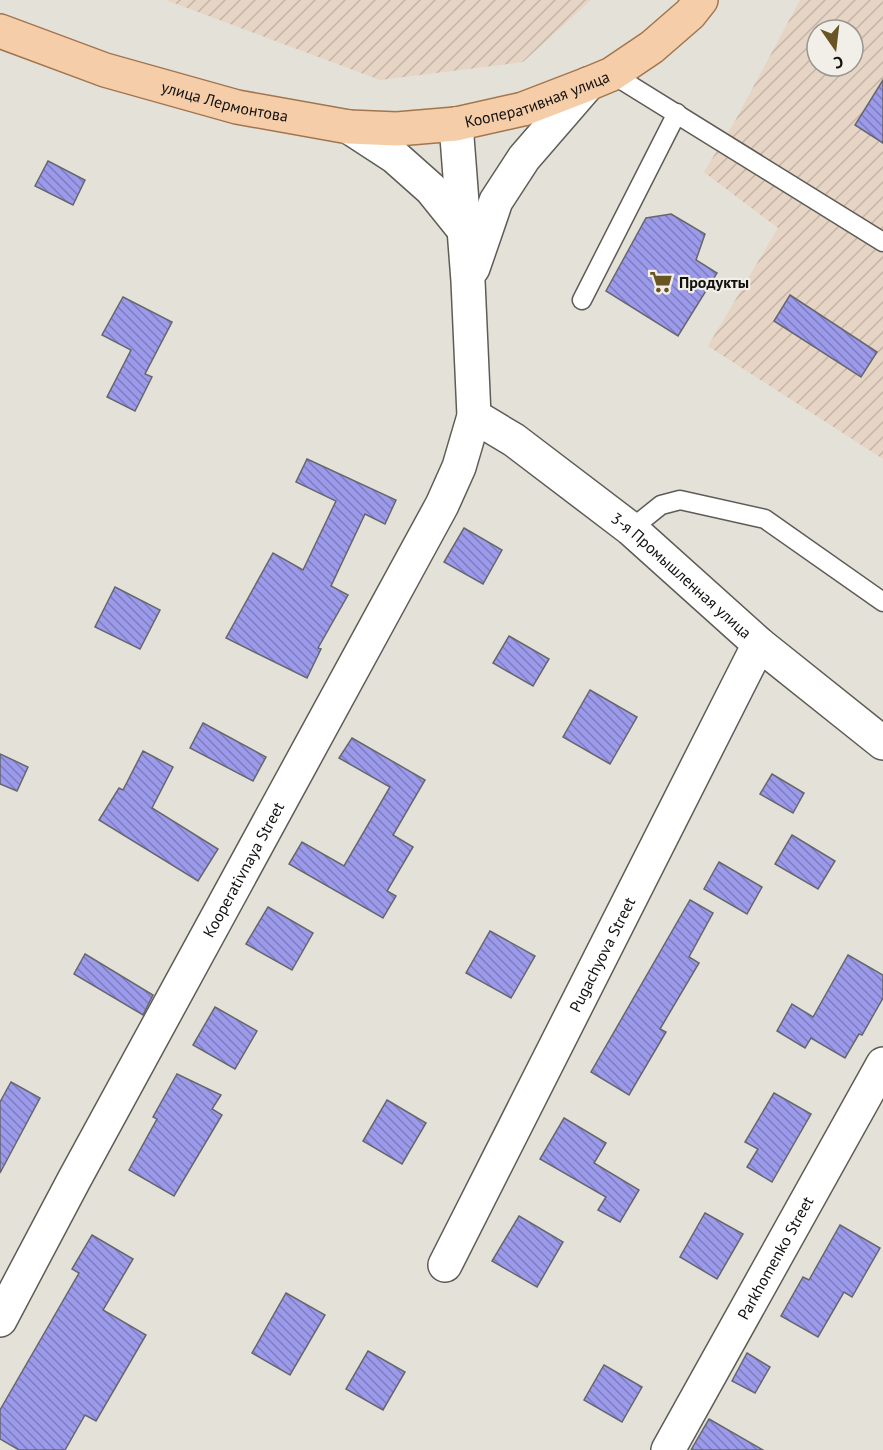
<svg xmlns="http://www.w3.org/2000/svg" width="883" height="1450" viewBox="0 0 883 1450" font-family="'PT Sans',sans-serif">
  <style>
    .industrial { fill: url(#industrial-furrows); fill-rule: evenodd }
    .building { fill: url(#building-back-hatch); stroke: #66676e; stroke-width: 1.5 }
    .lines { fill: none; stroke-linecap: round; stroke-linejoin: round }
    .service-casing { stroke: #5e5c55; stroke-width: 21 }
    .minor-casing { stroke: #5e5c55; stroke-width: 36 }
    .tertiary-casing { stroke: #5e5c55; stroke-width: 36 }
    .primary-casing { stroke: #a2754d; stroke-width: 36 }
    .service { stroke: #fff; stroke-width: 18 }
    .minor { stroke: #fff; stroke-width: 33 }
    .tertiary { stroke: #fff; stroke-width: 33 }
    .primary { stroke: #f5cda9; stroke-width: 33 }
    .labels { text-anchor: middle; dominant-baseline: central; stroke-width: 4.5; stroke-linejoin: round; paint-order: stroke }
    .street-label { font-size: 16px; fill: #12110f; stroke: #f1efe7 }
    .poi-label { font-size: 16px; font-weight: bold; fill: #12110f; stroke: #f1efe7; text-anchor: start }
  </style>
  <defs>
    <pattern id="industrial-furrows" width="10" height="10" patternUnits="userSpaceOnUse" patternTransform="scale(1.5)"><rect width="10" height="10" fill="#e6d4c4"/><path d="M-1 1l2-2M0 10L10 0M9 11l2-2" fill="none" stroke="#c4b5a7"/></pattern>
    <pattern id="building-back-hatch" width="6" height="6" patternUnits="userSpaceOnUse" patternTransform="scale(1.5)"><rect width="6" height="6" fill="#9c9aeb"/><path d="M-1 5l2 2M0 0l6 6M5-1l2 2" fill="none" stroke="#7e7cbd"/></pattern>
  </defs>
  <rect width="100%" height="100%" fill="#e4e1d9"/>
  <!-- industrial -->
  <g class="industrial">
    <path d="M166,0h425l-68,62 -143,18z"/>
    <path d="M800,0h83v459l-175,-113 70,-118 -74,-56 31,-51zM817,30h36v36h-36z"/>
  </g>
  <!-- building -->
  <g class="building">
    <path d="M883,80v63l-28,-18z"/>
    <path d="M48,161l37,19 -12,25 -38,-19z"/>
    <path d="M671,214l34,20 -9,26 21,13 -39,63 -72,-45 40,-73z"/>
    <path d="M790,295l87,57 -16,25 -87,-56z"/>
    <path d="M123,297l49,25 -27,52 7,3 -17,34 -28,-14 24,-47 -29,-15z"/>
    <path d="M307,459l89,41 -11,24 -20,-10 -34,72 17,9 -30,53 3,1 -14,29 -81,-40 47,-85 30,17 33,-69 -40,-19z"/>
    <path d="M464,528l38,22 -19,34 -39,-22z"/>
    <path d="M115,587l45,23 -20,39 -45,-22z"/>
    <path d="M509,636l40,23 -16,27 -40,-23z"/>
    <path d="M590,690l47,27 -27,47 -47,-27z"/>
    <path d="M203,723l63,34 -13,24 -63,-33z"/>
    <path d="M352,738l73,42 -32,55 20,12 -26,44 9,5 -13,22 -94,-54 13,-22 42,24 46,-79 -51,-29z"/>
    <path d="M143,751l30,16 -21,41 66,41 -20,32 -99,-61 20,-32 4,2z"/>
    <path d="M0,754l28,13 -11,24 -17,-7z"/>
    <path d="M772,774l32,19 -11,20 -33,-19z"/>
    <path d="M792,835l43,26 -17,28 -43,-25z"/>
    <path d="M719,862l43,25 -15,27 -43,-25z"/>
    <path d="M690,900l23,13 -24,44 10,6 -39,66 6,3 -37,63 -38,-23z"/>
    <path d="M268,907l45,26 -21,37 -46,-26z"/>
    <path d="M490,931l45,25 -24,42 -45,-25z"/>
    <path d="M85,954l68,41 -10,20 -69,-41z"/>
    <path d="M848,955l35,20v23l-21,37 -3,-1 -14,24 -34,-20 -6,10 -28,-17 15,-27 21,13z"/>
    <path d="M215,1007l42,24 -22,38 -42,-24z"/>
    <path d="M177,1074l44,21 -9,14 10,6 -48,81 -45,-26 28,-51 -4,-2z"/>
    <path d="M11,1082l29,16 -40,75v-71z"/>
    <path d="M774,1093l37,21 -39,68 -25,-15 11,-18 -13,-7z"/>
    <path d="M387,1100l39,23 -24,41 -39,-23z"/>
    <path d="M564,1118l42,25 -12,20 45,27 -19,32 -22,-12 8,-13 -66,-38z"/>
    <path d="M705,1213l38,21 -26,45 -37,-22z"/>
    <path d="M519,1216l44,26 -26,45 -45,-26z"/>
    <path d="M840,1225l40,23 -28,49 -8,-5 -26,45 -37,-21 22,-39 6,3z"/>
    <path d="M92,1235l41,24 -30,51 43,25 -50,86 -11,-6 -20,35h-46l-19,-11v-29l79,-137 -7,-4z"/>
    <path d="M286,1293l39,22 -35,60 -38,-22z"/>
    <path d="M368,1351l37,21 -22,38 -37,-21z"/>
    <path d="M747,1353l23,14 -15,26 -23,-12z"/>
    <path d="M604,1365l38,22 -20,35 -38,-22z"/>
    <path d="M709,1419l54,31h-72z"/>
  </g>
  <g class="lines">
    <!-- service casing -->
    <g class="service-casing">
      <g id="service">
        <path d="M612,74l271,168"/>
        <path d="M582,300l95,-187"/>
        <path d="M631,529l30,-24 19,-5 85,19 118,83"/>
      </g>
    </g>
    <!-- minor casing -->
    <g class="minor-casing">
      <g id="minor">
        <path id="s1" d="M474,416l40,24 117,89 128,115 124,99"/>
        <path id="s2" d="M445,1265l314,-621"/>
        <path id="s3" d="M668,1450l215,-386"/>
      </g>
    </g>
    <!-- tertiary casing -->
    <g class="tertiary-casing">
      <g id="tertiary">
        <path d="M349,127l46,30 36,32 33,41"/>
        <path d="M473,268l23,-67 28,-43 64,-74"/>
        <path id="s4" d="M0,1320l74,-140 368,-675 17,-38 15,-51 -6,-135 -12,-157"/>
      </g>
    </g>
    <!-- primary casing -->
    <g class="primary-casing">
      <g id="primary">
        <path id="s5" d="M0,31l105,39 132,37 112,20 48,2 59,-5 67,-15 65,-25 24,-10 40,-27 38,-33 11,-14"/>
      </g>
    </g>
    <!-- service -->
    <use href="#service" class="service"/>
    <!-- minor -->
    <use href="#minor" class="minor"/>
    <!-- tertiary -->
    <use href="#tertiary" class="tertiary"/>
    <!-- primary -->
    <use href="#primary" class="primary"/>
  </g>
  <!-- icons -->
  <defs>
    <g id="supermarket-bare" transform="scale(1.8)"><path d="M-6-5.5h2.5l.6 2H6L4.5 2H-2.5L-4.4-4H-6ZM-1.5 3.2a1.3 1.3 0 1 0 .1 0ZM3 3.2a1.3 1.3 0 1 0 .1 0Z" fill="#695524" stroke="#f1efe7" stroke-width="2.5" paint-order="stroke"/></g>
  </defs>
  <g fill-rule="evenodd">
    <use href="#supermarket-bare" x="661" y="282"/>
  </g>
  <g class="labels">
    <!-- street labels -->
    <g class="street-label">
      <text stroke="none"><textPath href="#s5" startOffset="555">Кооперативная улица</textPath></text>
      <text stroke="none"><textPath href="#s5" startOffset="236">улица Лермонтова</textPath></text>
      <text stroke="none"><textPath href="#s1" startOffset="262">3-я Промышленная улица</textPath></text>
      <text stroke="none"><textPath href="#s4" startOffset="512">Kooperativnaya Street</textPath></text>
      <text stroke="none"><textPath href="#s2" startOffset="348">Pugachyova Street</textPath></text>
      <text stroke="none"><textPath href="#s3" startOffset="220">Parkhomenko Street</textPath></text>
    </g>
    <!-- poi labels -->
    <g class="poi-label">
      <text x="679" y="282">Продукты</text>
    </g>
  </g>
  <!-- north arrow -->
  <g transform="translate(835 48) rotate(166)"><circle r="28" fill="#f1efe7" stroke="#989691" stroke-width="1.5"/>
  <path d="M0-4.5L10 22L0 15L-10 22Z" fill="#695524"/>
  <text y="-9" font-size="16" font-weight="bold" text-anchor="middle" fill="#12110f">С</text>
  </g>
</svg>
